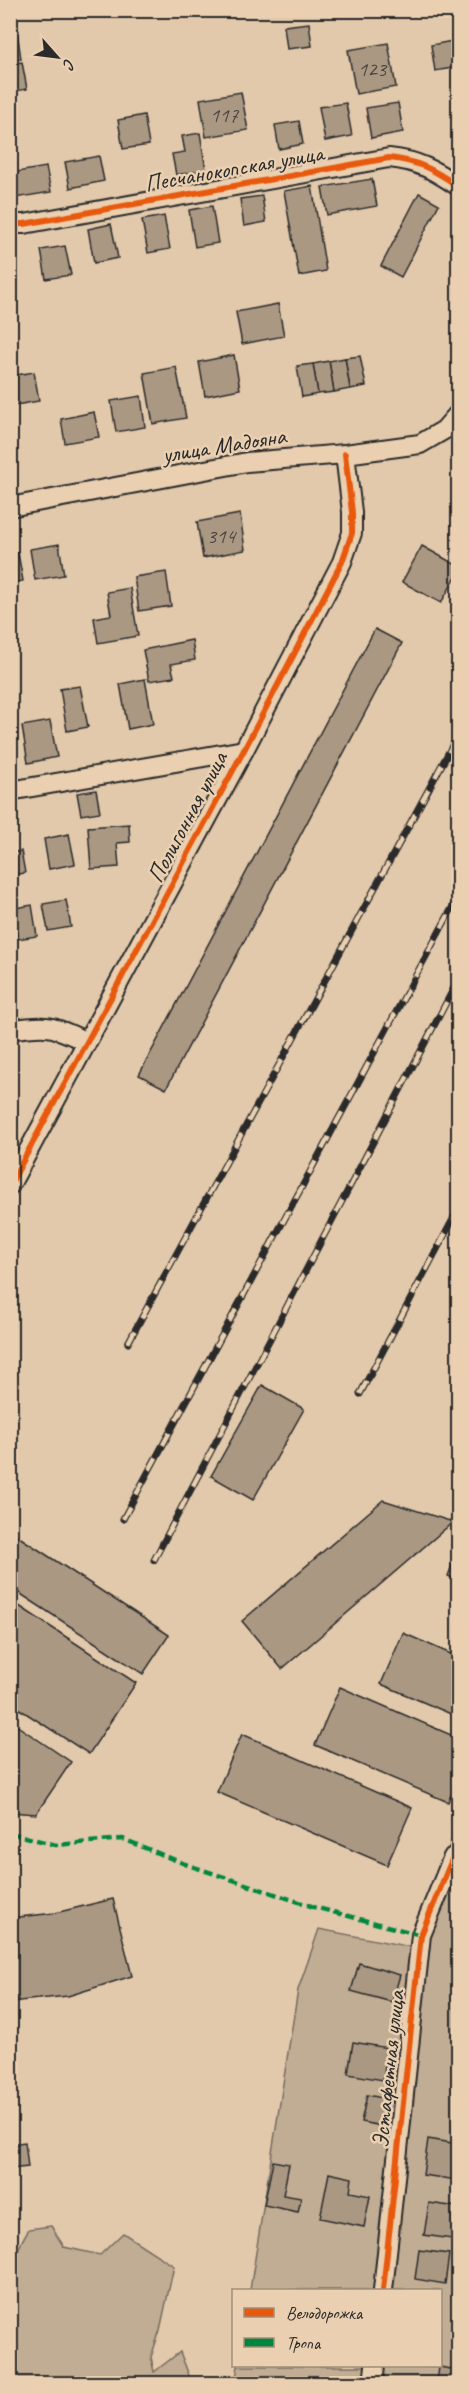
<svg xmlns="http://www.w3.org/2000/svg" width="469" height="2394" viewBox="0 0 469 2394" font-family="Caveat,sans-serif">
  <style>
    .green { fill: #c1ac94; stroke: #766c60; stroke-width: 1.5 }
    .building { fill: #aa9883; stroke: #2b2b2b; stroke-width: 1.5 }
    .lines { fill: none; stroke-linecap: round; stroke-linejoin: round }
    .minor-casing { stroke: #2b2b2b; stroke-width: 22 }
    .minor { stroke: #ead0b1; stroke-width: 18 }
    .rail-casing { stroke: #2b2b2b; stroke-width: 7 }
    .rail { stroke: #ead0b1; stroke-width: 4.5; stroke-dasharray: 14; stroke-linecap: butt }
    .quiet { stroke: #00873e; stroke-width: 4.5; stroke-dasharray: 9 4.5; stroke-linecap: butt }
    .cycleway-casing { stroke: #ead0b1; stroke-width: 10 }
    .cycleway { stroke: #e8590c; stroke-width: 6 }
    .labels { text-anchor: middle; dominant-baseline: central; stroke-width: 5; stroke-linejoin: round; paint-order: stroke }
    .number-label { font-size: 21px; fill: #4b4641 }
    .street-label { font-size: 24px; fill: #2b2b2b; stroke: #ead0b1 }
  </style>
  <rect width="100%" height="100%" fill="#e2c9ac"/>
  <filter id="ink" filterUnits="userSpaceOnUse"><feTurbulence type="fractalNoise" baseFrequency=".0167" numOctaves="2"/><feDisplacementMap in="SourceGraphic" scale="12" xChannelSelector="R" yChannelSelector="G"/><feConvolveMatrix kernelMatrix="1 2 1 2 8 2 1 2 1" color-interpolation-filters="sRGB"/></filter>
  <g filter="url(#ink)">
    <!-- green -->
    <g class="green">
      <path d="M451,1841l7,1v541l-223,1 3,-18h202v-76h-190l48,-300 21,-61 92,18 25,-57z"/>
      <path d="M51,2226l13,21 36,8 23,-22 51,33 -14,64 -9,27 3,15 26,-20 12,31h-181c-1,-47 -10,-114 18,-154z"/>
    </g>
    <!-- building -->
    <g class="building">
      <path d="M309,23l3,23 -25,3 -3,-23z"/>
      <path d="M17,31l4,28 -11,1v-28z"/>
      <path d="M458,40v27l-23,4 -4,-26z"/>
      <path d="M388,43l8,44 -40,7 -8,-44z"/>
      <path d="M22,62l5,27 -17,3v-28z"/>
      <path d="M241,92l7,38 -42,7 -6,-38z"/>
      <path d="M346,103l6,33 -27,5 -6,-34z"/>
      <path d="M398,103l5,29 -32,6 -5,-30z"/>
      <path d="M144,115l5,30 -26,4 -5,-29z"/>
      <path d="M299,121l4,23 -24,5 -4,-24z"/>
      <path d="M200,133l6,37 -30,5 -4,-21 13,-2 -3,-16z"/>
      <path d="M99,156l5,25 -34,7 -5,-26z"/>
      <path d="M46,167l5,25 -36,6 -4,-25z"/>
      <path d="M372,179l5,27 -50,9 -5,-28z"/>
      <path d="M312,186l14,85 -27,5 -15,-85z"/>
      <path d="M419,193l20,11 -38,73 -20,-11z"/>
      <path d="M262,196l4,26 -22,4 -4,-27z"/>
      <path d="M212,206l6,37 -23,4 -6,-37z"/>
      <path d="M164,216l6,33 -22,4 -6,-33z"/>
      <path d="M111,224l7,34 -24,5 -6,-34z"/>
      <path d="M10,245l6,27 -6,1z"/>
      <path d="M65,246l6,29 -25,4 -5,-29z"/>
      <path d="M278,304l6,32 -42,8 -6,-32z"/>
      <path d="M234,355l6,34 -35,7 -6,-34z"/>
      <path d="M360,356l6,30 -16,3 -5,-31z"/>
      <path d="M345,358l5,31 -16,3 -5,-31z"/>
      <path d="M329,361l5,31 -16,2 -5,-30z"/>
      <path d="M313,364l5,30 -16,3 -5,-31z"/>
      <path d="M176,367l10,51 -33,6 -9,-51z"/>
      <path d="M34,372l5,29 -29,5v-30z"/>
      <path d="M141,396l4,31 -29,5 -5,-31z"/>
      <path d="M94,412l5,25 -34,6 -4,-24z"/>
      <path d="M240,514l5,36 -42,8 -6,-36z"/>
      <path d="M59,544l5,31 -29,5 -5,-31z"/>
      <path d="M422,546l36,20v7l-17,30 -39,-21z"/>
      <path d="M18,553l5,28 -13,2v-28z"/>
      <path d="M166,572l5,34 -32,5 -5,-34z"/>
      <path d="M130,588l8,48 -40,7 -4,-25 17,-3 -4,-23z"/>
      <path d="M375,629l27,14 -236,446 -27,-14z"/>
      <path d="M192,640l3,20 -24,4 3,13 -25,4 -6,-31z"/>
      <path d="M145,679l8,45 -25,5 -8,-45z"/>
      <path d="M80,686l8,41 -21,4 -7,-42z"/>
      <path d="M50,721l7,36 -29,6 -6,-37z"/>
      <path d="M96,790l4,22 -19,3 -4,-22z"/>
      <path d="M129,824l1,18 -13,1 2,24 -28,2 -3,-42z"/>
      <path d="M69,834l6,30 -26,5 -5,-30z"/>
      <path d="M21,851l4,22 -15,2v-22z"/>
      <path d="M66,900l5,27 -23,4 -5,-27z"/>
      <path d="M32,905l5,31 -19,3 -2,-9h-6v-21z"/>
      <path d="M262,1385l42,24 -51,91 -42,-24z"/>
      <path d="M383,1500l70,22 -171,147 -40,-48z"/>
      <path d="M10,1531l159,104 -26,39 -133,-87z"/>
      <path d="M458,1550v31l-10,-5z"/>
      <path d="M10,1600l126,83 -47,71 -79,-51z"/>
      <path d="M403,1633l55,24v60l-77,-33z"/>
      <path d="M340,1687l118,51v41l-10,23 -133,-57z"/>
      <path d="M10,1721l61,41 -35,52 -26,-2z"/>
      <path d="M242,1734l170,74 -25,57 -170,-73z"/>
      <path d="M113,1899l19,77 -64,20 -58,6v-84l45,-5z"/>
      <path d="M359,1963l41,12 -8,27 -41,-11z"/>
      <path d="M353,2042l35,6 -5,32 -35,-6z"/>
      <path d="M367,2095l31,6 -6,27 -31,-6z"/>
      <path d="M428,2139l30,5 -1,36 -34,-5z"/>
      <path d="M25,2142l3,25 -18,2v-25z"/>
      <path d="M273,2161l16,3 -6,31 18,3 -3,14 -34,-7z"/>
      <path d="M329,2173l23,5 -2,14 20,4 -6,31 -44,-9z"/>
      <path d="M429,2203l28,4 -5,32 -28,-4z"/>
      <path d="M419,2250l30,4 -4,30 -30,-5z"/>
      <path d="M439,2367l19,3v14h-25l4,-1z"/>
    </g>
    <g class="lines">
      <!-- minor casing -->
      <g class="minor-casing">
        <g id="minor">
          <path d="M10,224h14l365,-66c30,3 45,12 69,28"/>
          <path d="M10,507l237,-45 98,-8 75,-10 24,-14 14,-16"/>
          <path d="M10,791l234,-41"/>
          <path d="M10,1030c37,-6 43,-5 76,12"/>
          <path d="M10,1185l234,-435 98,-188 10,-29v-21l-7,-58"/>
          <path d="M383,2290l38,-355 32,-78"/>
          <path d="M373,2384l2,-18"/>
        </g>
      </g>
      <!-- minor -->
      <use href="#minor" class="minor"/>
      <!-- rail casing -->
      <g class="rail-casing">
        <g id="rail">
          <path d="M128,1343l330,-608"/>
          <path d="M360,1394l98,-184"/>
          <path d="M123,1519l335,-622"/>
          <path d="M154,1560l304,-580"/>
        </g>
      </g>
      <!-- rail -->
      <use href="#rail" class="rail"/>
      <!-- quiet -->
      <path class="quiet" d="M10,1833l46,12 67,-6 62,25 129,43 107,28"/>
      <!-- cycleway casing -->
      <g class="cycleway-casing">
        <g id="cycleway">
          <path d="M10,224h14l365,-66c30,3 45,12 69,28"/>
          <path d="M10,1185l234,-435 98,-188 10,-29v-21l-7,-58"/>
          <path d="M383,2290l38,-355 32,-78"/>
        </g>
      </g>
      <!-- cycleway -->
      <use href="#cycleway" class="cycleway"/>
    </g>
  </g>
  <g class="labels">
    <!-- number labels -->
    <g class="number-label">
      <text x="372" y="69">123</text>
      <text x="224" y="115">117</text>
      <text x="221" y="536">314</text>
    </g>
    <!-- street labels -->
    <g class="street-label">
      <text transform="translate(234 168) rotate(-10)">Песчанокопская улица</text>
      <text transform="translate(224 445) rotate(-9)">улица Мадояна</text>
      <text transform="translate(187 817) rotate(-62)">Полигонная улица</text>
      <text transform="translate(388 2069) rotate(-84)">Эстафетная улица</text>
    </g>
  </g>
  <!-- margin -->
  <rect width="469" height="2394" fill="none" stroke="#ead0b1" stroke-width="36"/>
  <rect x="18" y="18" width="433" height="2358" fill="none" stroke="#2b2b2b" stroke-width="2" filter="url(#ink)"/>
  <!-- legend -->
  <rect x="232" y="2289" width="210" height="78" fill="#ead0b1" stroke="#9e8e7b" stroke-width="1.5"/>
  <rect x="244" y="2308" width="30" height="9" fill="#e8590c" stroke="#9e8e7b" stroke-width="1.5"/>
  <text x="286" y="2319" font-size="18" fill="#2b2b2b">Велодорожка</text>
  <rect x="244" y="2338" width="30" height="9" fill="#00873e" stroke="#9e8e7b" stroke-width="1.5"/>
  <text x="286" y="2349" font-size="18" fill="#2b2b2b">Тропа</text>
  <!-- north arrow -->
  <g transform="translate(57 57) rotate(118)" stroke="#ead0b1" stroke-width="4.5" paint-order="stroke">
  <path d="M0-4.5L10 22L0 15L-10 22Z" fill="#2b2b2b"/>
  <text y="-9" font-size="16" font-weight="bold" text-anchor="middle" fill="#2b2b2b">С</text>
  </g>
</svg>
